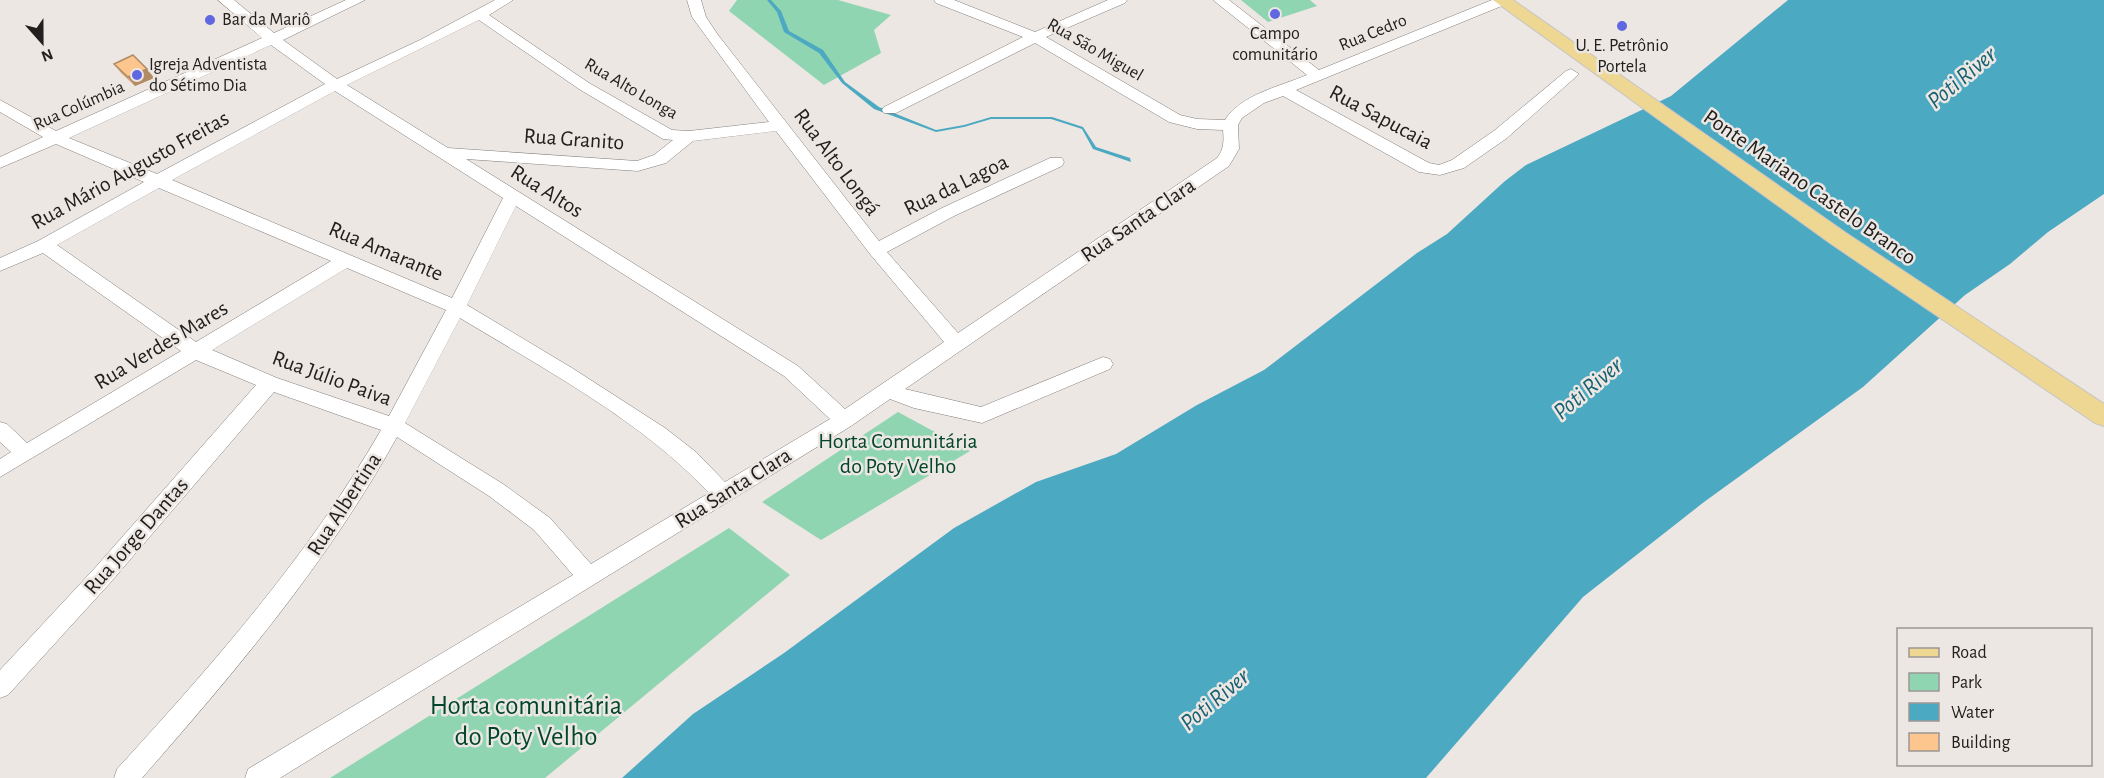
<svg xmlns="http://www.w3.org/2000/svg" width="2104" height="778" viewBox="0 0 2104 778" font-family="'Alegreya Sans',sans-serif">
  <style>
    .green { fill: #90d5b2 }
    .water { fill: #4ca9c2 }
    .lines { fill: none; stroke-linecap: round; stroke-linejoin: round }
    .minor-casing { stroke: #837d7a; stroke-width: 1 }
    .major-casing { stroke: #c6c5c5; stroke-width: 2 }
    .minor { fill: #fff; fill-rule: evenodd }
    .major { fill: #eed792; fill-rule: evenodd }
    .wall { fill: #d9aa7a }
    .shaded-wall { fill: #b08b63 }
    .building { fill: #fcc68e; stroke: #b08b63; stroke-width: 1.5 }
    .poi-dot { fill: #5f68e0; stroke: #ede7e3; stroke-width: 2 }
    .labels { text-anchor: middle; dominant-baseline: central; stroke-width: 5; stroke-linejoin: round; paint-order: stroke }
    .far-poi-label { font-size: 18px; fill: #22201f; stroke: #ede7e3; text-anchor: start }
    .far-street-label { font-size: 18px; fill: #22201f; stroke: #ede7e3 }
    .street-label { font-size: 22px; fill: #22201f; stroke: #ede7e3 }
    .park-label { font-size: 22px; fill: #02452d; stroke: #ede7e3 }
    .water-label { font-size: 24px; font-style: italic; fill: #156072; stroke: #ede7e3 }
    .near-park-label { font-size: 27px; fill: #02452d; stroke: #ede7e3 }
  </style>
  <rect width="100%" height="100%" fill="#ede7e3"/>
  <!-- green -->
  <g class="green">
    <path d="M737,0h101l53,15 -17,15 7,23 -57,32 -95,-74z"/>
    <path d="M1241,0h69l7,6 -49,16z"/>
    <path d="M898,412l72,39 -149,89 -59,-38z"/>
    <path d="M729,528l61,47 -245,203h-215z"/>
  </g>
  <!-- water -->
  <g class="water">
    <path d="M767,0h4l10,11 8,20 34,19 22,32 34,25 57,23 28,-5 27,-8h61l31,10 13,20 34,11 1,4 -38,-13 -11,-20 -31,-10h-60l-27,8 -28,5 -62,-23 -32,-26 -23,-30 -35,-21 -7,-20z"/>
    <path d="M1788,0h316v194l-56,38 -38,32 -45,31 -102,92 -159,115 -121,95 -157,181h-804l71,-64 91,-61 170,-125 82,-46 80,-28 81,-49 67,-35 153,-117 30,-19 58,-53 21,-16 145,-69z"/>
  </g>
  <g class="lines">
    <!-- minor casing -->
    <g class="minor-casing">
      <path id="minor" d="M218,0h16l40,33 72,-33h19l-82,40 54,39 83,-39 75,-40h18l-24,15 100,68 83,47 17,1 80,-9 -77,-105 -5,-17h14l5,17 12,18 161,206 63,-33 108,-50h12l2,4 -2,4 -108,50 -67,36 71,81 259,-175c7,-9 7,-17 6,-28l-26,-1 -28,-7 -134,-79 -139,70h-12l-2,-3 2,-3 139,-70 -87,-34 -2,-3h20l81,32 73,-32h19l-2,3 -79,34 134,78 17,4 28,1c15,-25 56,-34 82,-45l-94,-75h16l90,70 173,-70h19l-2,3 -213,87 133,73 10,2 13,-5 43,-30 71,-59 5,-2 8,5 -72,64 -43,30 -24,7 -21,-3 -136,-76 -19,7 -22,15 -4,7 1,24 -10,17 -324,223 76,18 122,-50 7,2 3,5 -3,5 -128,54 -68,-15 -24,-9 -39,27 -571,352h-35l3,-9 325,-194 -39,-45 -45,-34 -92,-59c-69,125 -161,234 -255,341h-28l3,-9c97,-106 192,-214 264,-339l-107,-38 -164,191 -102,112 -8,3v-28l94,-101 162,-184 -60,-25 -196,117v-18l11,-7 -11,-10v-20l7,2 20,19 154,-92 -138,-98 -43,18v-13l38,-17 106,-59 -88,-38 -56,24v-11l43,-20 -43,-25v-12l56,31 206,-93zM479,20l100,69 84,50 10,1 -19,15 -17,6 -189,-13 -101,-63zM271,45l54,39 -168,90 -88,-36zM335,91l168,107 -51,100 -280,-118zM776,131l94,123 74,88 -99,67 -47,-43 -332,-207 172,12 28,-8 27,-22zM159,188l172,73 -135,81 -139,-97zM516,206l268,170 46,43 -105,63 -29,-30 -31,-24 -93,-60 -105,-63zM347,268l99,42 -57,106 -112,-38 -65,-28zM460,318c84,51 182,103 249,175l-118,71 -41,-46 -47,-34 -98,-61z"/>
    </g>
    <!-- major casing -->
    <g class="major-casing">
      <path id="major" d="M1493,0h20l333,233 258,171v22l-9,-3 -265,-180z"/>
    </g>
    <!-- minor -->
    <use href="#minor" class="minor"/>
    <!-- major -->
    <use href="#major" class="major"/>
  </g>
  <!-- wall -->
  <path class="wall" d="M114,64l33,5 7,9 -19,8 -14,-13z"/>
  <!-- shaded-wall -->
  <path class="shaded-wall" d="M147,69l7,9 -19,8 -7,-9z"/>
  <!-- building -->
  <path class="building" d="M133,55l14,14 -19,8 -14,-13z"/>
  <!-- markers -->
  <g class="poi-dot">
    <circle cx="1275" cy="14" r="6"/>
    <circle cx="210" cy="20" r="6"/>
    <circle cx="1622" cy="26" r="6"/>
    <circle cx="137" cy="75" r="6"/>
  </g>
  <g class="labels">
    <!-- far-poi labels -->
    <g class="far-poi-label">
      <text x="222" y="20">Bar da Mariô</text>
      <text x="1275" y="34" text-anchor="middle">Campo<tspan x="1275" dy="21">comunitário</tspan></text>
      <text x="1622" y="46" text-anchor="middle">U. E. Petrônio<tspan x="1622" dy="21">Portela</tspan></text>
      <text x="149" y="65">Igreja Adventista<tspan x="149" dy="21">do Sétimo Dia</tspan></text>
    </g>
    <!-- far-street labels -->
    <g class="far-street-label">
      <text transform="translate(1373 33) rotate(-22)">Rua Cedro</text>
      <text transform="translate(1095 50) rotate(30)">Rua São Miguel</text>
      <text transform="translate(631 89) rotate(30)">Rua Alto Longa</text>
      <text transform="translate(79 106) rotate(-24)">Rua Colúmbia</text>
    </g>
    <!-- street labels -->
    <g class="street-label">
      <text transform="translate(1381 117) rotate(28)">Rua Sapucaia</text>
      <text transform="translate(574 139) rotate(4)">Rua Granito</text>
      <text transform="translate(837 162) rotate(53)">Rua Alto Longá</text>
      <text transform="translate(130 170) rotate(-29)">Rua Mário Augusto Freitas</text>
      <text transform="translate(956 185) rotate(-26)">Rua da Lagoa</text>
      <text transform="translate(1810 187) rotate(35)">Ponte Mariano Castelo Branco</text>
      <text transform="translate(547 191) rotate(32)">Rua Altos</text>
      <text transform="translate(1138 220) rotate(-34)">Rua Santa Clara</text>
      <text transform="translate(386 251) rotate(23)">Rua Amarante</text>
      <text transform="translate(161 345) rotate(-31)">Rua Verdes Mares</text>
      <text transform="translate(332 378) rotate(20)">Rua Júlio Paiva</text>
      <text transform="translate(733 488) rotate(-32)">Rua Santa Clara</text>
      <text transform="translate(344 504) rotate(-57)">Rua Albertina</text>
      <text transform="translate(136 536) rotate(-49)">Rua Jorge Dantas</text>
    </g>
    <!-- park labels -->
    <g class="park-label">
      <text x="898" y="441">Horta Comunitária<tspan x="898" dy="25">do Poty Velho</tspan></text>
    </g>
    <!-- water labels -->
    <g class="water-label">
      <text transform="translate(1962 78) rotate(-40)">Poti River</text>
      <text transform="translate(1588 389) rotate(-40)">Poti River</text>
      <text transform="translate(1215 700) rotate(-40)">Poti River</text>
    </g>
    <!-- near-park labels -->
    <g class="near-park-label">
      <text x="526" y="705">Horta comunitária<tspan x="526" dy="31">do Poty Velho</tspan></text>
    </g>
  </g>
  <!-- legend -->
  <rect x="1897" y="628" width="195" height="138" fill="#ede7e3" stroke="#9c9795" stroke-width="1.5"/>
  <rect x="1909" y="648" width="30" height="9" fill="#eed792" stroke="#9c9795" stroke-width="1.5"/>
  <text x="1951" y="658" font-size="18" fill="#22201f">Road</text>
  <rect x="1909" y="673" width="30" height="18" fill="#90d5b2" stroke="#9c9795" stroke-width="1.5"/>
  <text x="1951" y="688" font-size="18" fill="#22201f">Park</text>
  <rect x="1909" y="703" width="30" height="18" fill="#4ca9c2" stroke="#9c9795" stroke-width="1.5"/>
  <text x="1951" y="718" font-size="18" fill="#22201f">Water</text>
  <rect x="1909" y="733" width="30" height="18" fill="#fcc68e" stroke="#9c9795" stroke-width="1.5"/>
  <text x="1951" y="748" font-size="18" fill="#22201f">Building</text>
  <!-- north arrow -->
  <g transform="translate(42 42) rotate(159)" stroke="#ede7e3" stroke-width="4.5" paint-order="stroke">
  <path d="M0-4.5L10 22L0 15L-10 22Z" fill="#22201f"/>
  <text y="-9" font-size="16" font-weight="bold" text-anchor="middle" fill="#22201f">N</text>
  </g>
</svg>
